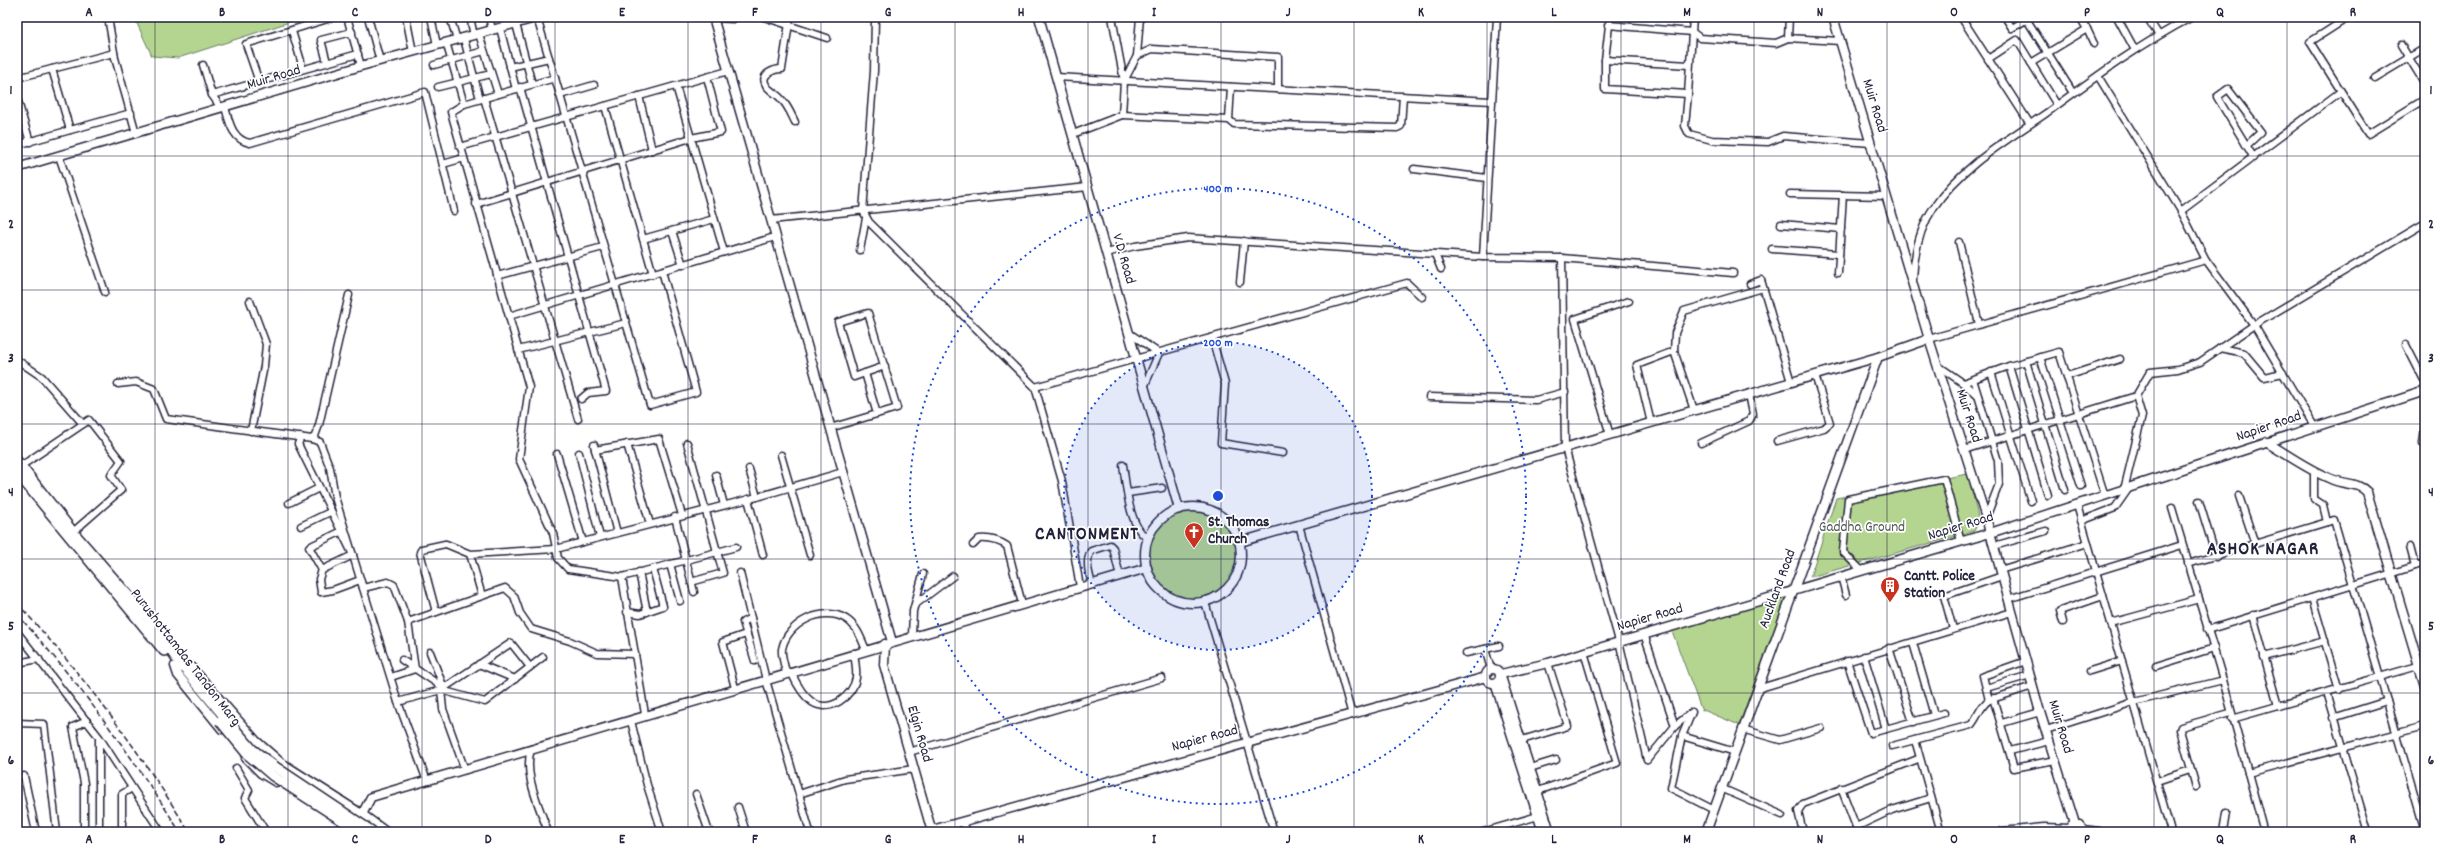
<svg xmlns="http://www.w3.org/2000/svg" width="2442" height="849" viewBox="0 0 2442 849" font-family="Dekko,sans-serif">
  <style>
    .green { fill: #b4d58f; stroke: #6b7c65 }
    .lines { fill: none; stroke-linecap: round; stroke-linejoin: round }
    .street-casing { stroke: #22223b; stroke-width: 9 }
    .secondary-casing { stroke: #22223b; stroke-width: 11 }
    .primary-casing { stroke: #22223b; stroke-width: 12 }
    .street { stroke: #fff; stroke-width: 6 }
    .secondary { stroke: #fff; stroke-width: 8 }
    .primary { stroke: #fff; stroke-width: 9 }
    .rail { stroke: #22223b; stroke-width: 1.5; stroke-dasharray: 6 3; stroke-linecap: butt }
    .primary-bridge-casing { stroke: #22223b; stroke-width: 12; stroke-linecap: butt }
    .primary-bridge { stroke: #fff; stroke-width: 9 }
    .grid { fill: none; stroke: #22223b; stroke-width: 1; stroke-opacity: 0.55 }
    .ring { fill: none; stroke: #1d4ed8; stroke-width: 2; stroke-dasharray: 2 4 }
    .labels { text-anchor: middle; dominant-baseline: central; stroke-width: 3.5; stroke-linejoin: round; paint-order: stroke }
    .street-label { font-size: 15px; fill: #22223b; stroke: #fff }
    .poi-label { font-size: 15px; font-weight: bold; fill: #22223b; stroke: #fff; text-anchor: start }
    .park-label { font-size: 15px; fill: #4e5854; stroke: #fff }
    .district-label { font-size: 19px; font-weight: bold; letter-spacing: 1px; fill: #22223b; stroke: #fff }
    .centre { fill: #1d4ed8; stroke: #fff; stroke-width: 2 }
    .ring-label { font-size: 12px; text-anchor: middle; font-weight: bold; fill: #1d4ed8; stroke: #fff; stroke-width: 3.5; stroke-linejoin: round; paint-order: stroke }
    .neatline { fill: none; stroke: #22223b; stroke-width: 1.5 }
    .grid-label { font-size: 13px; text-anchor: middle; font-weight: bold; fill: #22223b }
  </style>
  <rect width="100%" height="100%" fill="#fff"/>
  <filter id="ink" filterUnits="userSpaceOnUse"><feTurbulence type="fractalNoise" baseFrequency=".025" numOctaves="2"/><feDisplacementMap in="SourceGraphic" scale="8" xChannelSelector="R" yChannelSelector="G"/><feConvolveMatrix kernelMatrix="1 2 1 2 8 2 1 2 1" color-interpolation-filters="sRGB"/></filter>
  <g filter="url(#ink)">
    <!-- green -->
    <g class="green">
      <path d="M134,17h171l-127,41 -26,-2z"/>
      <path d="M1968,474l11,47 -5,10 -164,46 26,-79z"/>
      <circle cx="1193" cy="555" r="45"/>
      <path d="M1786,597l-47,128 -38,-16 -29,-78z"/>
    </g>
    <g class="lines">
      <!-- street casing -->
      <g class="street-casing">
        <g id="street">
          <path d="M108,17l7,41 21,75"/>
          <path d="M347,17l14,49"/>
          <path d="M368,17l12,44"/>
          <path d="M406,17l7,35"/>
          <path d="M431,17l6,28"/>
          <path d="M450,17l7,23"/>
          <path d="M470,17l4,19"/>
          <path d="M489,17l3,13"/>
          <path d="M764,17l63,21"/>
          <path d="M790,17l-8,52c-7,0 -23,5 -16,16 3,6 12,9 16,15 6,6 9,14 13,22"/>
          <path d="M875,17l-1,54 -11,140 6,11 166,165 372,-104 15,14"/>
          <path d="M1610,17l-5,43v29l83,5 5,-77"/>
          <path d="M1789,17l-1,21 52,3"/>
          <path d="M1961,17l69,107"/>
          <path d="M2005,17l7,11 19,-11"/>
          <path d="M2117,17l18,33"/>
          <path d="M2147,17l11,17"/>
          <path d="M2349,17l-39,25 58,92 57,-35"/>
          <path d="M713,18l20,1 3,-2"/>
          <path d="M2027,20l46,73"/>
          <path d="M516,24l16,60"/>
          <path d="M1608,25l84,7 8,6 76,5 12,-5"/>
          <path d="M500,28l16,61"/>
          <path d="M2087,29l7,15"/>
          <path d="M292,31l9,30v8"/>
          <path d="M479,34l19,60"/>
          <path d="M464,39l16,60"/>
          <path d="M446,42l18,62 91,-26 -18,-60"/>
          <path d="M2401,45l24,39"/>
          <path d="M1137,56l3,-39"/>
          <path d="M1988,59l29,-19 40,65"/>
          <path d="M1605,60l84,5"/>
          <path d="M327,62l-6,-22 31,-8"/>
          <path d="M2031,63l56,-34 -7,-12"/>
          <path d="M203,65l9,30 9,13"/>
          <path d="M434,65l50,-14"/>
          <path d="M510,67l39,-9"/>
          <path d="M52,69l18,61"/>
          <path d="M2098,76l83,135 25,49 48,65 60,101"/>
          <path d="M1056,77l435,24"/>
          <path d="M17,78l97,-25"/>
          <path d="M555,78l95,327 46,-13 -34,-121"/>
          <path d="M2375,78l50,-30"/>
          <path d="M256,81l1,-5 -11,-32 88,-27"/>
          <path d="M1124,81l13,-25 15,-7 126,8v32"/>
          <path d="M676,86l48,166"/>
          <path d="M438,87l53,-13"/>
          <path d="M520,87l86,304 -18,2 -7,6"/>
          <path d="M1688,94l-3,32 4,8 23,6 56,2 15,-6 87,7"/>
          <path d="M212,95l146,-41"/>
          <path d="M560,95l34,-10"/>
          <path d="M639,96l13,54"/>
          <path d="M17,98l13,44"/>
          <path d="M484,98l94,321"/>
          <path d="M464,104l-13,8 78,275 -10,72 34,74 5,25 10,11 54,8 114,-30"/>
          <path d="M605,106l48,168"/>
          <path d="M225,107c4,14 7,33 25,36l175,-51 29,119"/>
          <path d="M1122,115l107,5 5,4 163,4 4,-2 2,-30"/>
          <path d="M1229,120l2,-33"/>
          <path d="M1073,134l49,-19 2,-34 -12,-64"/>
          <path d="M17,145l114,-32"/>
          <path d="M2246,146l15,-14 -33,-43 -11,8 37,61"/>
          <path d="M460,147l268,-76"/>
          <path d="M59,156l46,136"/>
          <path d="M443,164l21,-6"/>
          <path d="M1414,169l73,9"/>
          <path d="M1790,194l96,2"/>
          <path d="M476,204l215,-66 30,-6 -14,-55"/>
          <path d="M2181,211l159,-119"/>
          <path d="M771,220l317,-33"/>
          <path d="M1781,224l60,5"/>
          <path d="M672,231l11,34"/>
          <path d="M643,239l71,-20"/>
          <path d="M1959,242l20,82"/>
          <path d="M1772,249l67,5"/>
          <path d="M860,250l6,-32"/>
          <path d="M1106,253l29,-7 53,-8 295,19 79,1 171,15"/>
          <path d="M1435,254l6,15"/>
          <path d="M1483,257l14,-240"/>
          <path d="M1562,258l3,190 54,193 28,119"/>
          <path d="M1838,273l5,-78"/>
          <path d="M497,276l106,-29"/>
          <path d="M1913,279c1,-24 7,-52 21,-72 27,-40 72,-66 111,-93 48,-35 95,-70 147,-97"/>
          <path d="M1240,282l4,-41"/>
          <path d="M1750,284l11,-4 30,102"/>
          <path d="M250,301l16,43 -2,22 -13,65"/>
          <path d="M509,316l266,-79"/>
          <path d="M1129,333l30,20 -15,34"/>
          <path d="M1212,338l13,46 -4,59 62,10"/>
          <path d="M1929,339l277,-79"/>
          <path d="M2406,345l19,37"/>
          <path d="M2220,348l24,5 20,24 19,-4"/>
          <path d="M518,350l108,-27"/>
          <path d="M1674,351l1,-18 9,-22 79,-23"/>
          <path d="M2040,357l41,129"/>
          <path d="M17,360l25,17 41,47"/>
          <path d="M2026,361l39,129"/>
          <path d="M1937,365l26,18 46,-17 50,-14 46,144"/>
          <path d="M2009,366l39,129"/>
          <path d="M1991,372l40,129"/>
          <path d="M865,373l20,-7"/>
          <path d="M2067,376l53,-17"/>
          <path d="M1973,379l25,82 1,23 -13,34"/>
          <path d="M1963,383l15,13"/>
          <path d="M118,384l18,-2 18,7 12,30 146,20 8,3 10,26 5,29 63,205 29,79"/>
          <path d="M1035,387l27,94 18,106"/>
          <path d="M1429,397l107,3 29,-8"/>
          <path d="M1651,423l-14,-58 37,-14 20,59"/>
          <path d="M2425,427l-2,16 2,2"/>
          <path d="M830,428l67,-20 -29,-95 -30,9 16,55 11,-4 12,41"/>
          <path d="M1610,435l-35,-116 54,-18"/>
          <path d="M301,437l-3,7 55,111 -31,15 -13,-23 31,-15"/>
          <path d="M312,439l3,-3 4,-11 30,-130"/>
          <path d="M1777,441l47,-13 6,-5 -15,-48"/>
          <path d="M687,443l36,130 -32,9"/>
          <path d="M1701,443l48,-22 4,-7 -4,-20"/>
          <path d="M627,444l23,80"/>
          <path d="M594,445l23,88"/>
          <path d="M595,450l64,-11 23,76"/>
          <path d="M1964,450l172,-54"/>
          <path d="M579,453l21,84"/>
          <path d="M557,454l26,88"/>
          <path d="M781,455l29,100"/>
          <path d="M1123,465c3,19 6,64 25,73"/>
          <path d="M21,466l68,-46 32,41 -10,14 10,15 -48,42"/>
          <path d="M749,469l8,28"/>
          <path d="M2314,473v26l9,6 4,17"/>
          <path d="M716,475l8,30"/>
          <path d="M2124,490l18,-74 -6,-20 14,-24 28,-3 22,-7 54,-37 171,-102"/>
          <path d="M1128,493l34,-5"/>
          <path d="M2239,496l16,48"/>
          <path d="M748,499l15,56"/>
          <path d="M2199,501l17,56"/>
          <path d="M289,503l30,-15"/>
          <path d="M2077,505l94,327"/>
          <path d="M2172,508l51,172 41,152"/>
          <path d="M675,517l19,75"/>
          <path d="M2081,521l34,-13 14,-20"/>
          <path d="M1299,525l53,190"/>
          <path d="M301,526l29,-14"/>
          <path d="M446,544l24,10 86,-5 201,-52 86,-25"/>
          <path d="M973,545l6,-6c11,-1 19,1 28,7l15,58"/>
          <path d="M1994,546l52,-15"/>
          <path d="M2410,547l5,19"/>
          <path d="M470,554l12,42"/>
          <path d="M670,564l10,37"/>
          <path d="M2188,564l146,-44 91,311"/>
          <path d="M322,570l-3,9 2,13 12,-2 27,-10"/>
          <path d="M1861,570l-18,-18 5,-53 96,-20 17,62"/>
          <path d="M2000,570l88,-27"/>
          <path d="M639,572l8,40"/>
          <path d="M740,573l26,107 44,152"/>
          <path d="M1841,576l5,19"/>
          <path d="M622,577l23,137"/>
          <path d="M1092,584c-3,-10 -7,-23 -1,-33l19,-6 3,3 7,28"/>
          <path d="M363,588l25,-6 6,3 14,37 97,-34 9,8 6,17 11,16 39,12 27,12 38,1"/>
          <path d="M2312,598l27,92"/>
          <path d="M2008,599l174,-54"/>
          <path d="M1205,602l69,230"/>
          <path d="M916,604l37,-28"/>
          <path d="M436,612l-16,-60 2,-3 23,-5"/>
          <path d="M627,612l13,2 23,-8 -10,-37"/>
          <path d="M2253,615l25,91"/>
          <path d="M751,618l-8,4 12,39"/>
          <path d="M2063,622l-3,-11 43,-15"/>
          <path d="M2111,623l88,-24"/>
          <path d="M1953,629l-9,-33 58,-20"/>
          <path d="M2207,630l218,-67"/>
          <path d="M17,632l82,105 62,95"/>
          <path d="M1644,634l31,92"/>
          <path d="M912,636l1,-25 10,-37"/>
          <path d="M1913,643l21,72"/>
          <path d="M1889,648l24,74"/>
          <path d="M1485,649l6,20"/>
          <path d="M1466,653l33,-7"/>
          <path d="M1864,656l22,73"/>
          <path d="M2264,657l61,-16"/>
          <path d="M402,660l42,28 -14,-36"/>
          <path d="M1847,661l24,72 73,-20"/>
          <path d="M17,663l22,-4"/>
          <path d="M479,664l36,15"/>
          <path d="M2156,666l58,-18"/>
          <path d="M2090,671l32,-10"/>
          <path d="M791,672c5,11 11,23 21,30 18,12 41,-6 44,-24 1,-8 -1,-17 -2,-25"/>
          <path d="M786,673c-1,-7 -5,-17 -4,-24 5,-26 40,-44 64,-30 11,7 15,19 20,31"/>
          <path d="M391,677l24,-8 -7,-47"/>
          <path d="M735,688l-12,-46 23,-8"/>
          <path d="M1986,688l44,-13"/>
          <path d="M1757,689l255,-77"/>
          <path d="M2327,692l41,140"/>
          <path d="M1993,698l21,70 41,-8"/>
          <path d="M1989,700l-6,-24 43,-15"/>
          <path d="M398,702l43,-12 70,-47 19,24"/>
          <path d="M2333,718l54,-17"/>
          <path d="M2232,719l193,-55"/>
          <path d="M631,721l16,64 15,47"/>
          <path d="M17,723l27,1 13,108"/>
          <path d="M2002,723l38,-11"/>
          <path d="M1742,729l38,11 41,-12"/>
          <path d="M2046,730l88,-28 89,-22"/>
          <path d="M1682,736l53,16"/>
          <path d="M99,738v94"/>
          <path d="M1522,740l46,-14 -20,-63"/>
          <path d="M1915,740l26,92"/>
          <path d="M1892,746l79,-21c7,-8 9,-19 18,-25l44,-14"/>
          <path d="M531,749c-8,27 9,58 17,83"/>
          <path d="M2010,751l39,-10"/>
          <path d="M909,752l253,-74"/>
          <path d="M1647,760l28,-34 17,-14 -10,24 -11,52 43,22"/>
          <path d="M236,768l13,22 -4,8 21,34"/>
          <path d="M1530,768l26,-8"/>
          <path d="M465,770l-22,-61 -2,-19 44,12 58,-45"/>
          <path d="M2248,773l177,-47"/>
          <path d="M24,776l12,56"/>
          <path d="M2157,781l33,-11"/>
          <path d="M2196,787l-16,-57 1,-3 49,-14"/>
          <path d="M1721,788l61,27"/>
          <path d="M1841,788l17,44"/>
          <path d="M1538,791l79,-28 -33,-111"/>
          <path d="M696,794l13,38"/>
          <path d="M799,794l46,-15 69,-10"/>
          <path d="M738,807l8,25"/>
          <path d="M963,822l4,10"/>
          <path d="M1856,827l36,-17 39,-12"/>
          <path d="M84,832v-49l-11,-56 14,-6"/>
          <path d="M122,832v-38l10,-6"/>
          <path d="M1483,832l55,-16"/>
          <path d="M1803,832l-5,-21 5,-7 115,-45"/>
          <path d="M2223,832l3,-19"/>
        </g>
      </g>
      <!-- secondary casing -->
      <g class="secondary-casing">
        <g id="secondary">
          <path d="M713,17l179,625"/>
          <path d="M1039,17l140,492"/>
          <path d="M1833,17l96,322 57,179 54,194 35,112"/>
          <path d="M2425,17v1"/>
          <path d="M17,168l344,-102 178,-49"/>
          <path d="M2266,442c22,13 42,28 65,37 13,6 27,3 36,13l58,194"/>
          <circle cx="1193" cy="555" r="48"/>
          <path d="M1240,542l638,-185 51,-18"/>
          <path d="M885,644l-1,21 48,167"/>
          <path d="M178,661l13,6 65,74 24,21 83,53 23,17"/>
          <path d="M175,666l3,9 44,54"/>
          <circle cx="1493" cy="676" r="7"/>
          <path d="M1501,674l47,-11 442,-130 435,-142"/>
          <path d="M1501,677l49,155"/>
          <path d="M1495,683l48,149"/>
          <path d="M246,758l15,15 15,9"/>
          <path d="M2072,826l8,-1 2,7"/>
          <path d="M355,828l16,-31 776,-229"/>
          <path d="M932,830l554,-153"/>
          <path d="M2083,830l16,2"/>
          <path d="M1706,832l172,-475"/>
          <path d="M2002,832l42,-4 26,1"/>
        </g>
      </g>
      <!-- primary casing -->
      <g class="primary-casing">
        <g id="primary">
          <path d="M17,461l56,71 74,85 31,44 48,58"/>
          <path d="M17,473l147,178"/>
        </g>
      </g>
      <!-- street -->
      <use href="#street" class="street"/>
      <!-- secondary -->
      <use href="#secondary" class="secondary"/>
      <!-- primary -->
      <use href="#primary" class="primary"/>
      <!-- rail -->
      <g class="rail">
        <path d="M17,603c65,71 122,146 172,229"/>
        <path d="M17,614c61,68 115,141 163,218"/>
      </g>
      <!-- primary-bridge casing -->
      <g class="primary-bridge-casing">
        <g id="primary-bridge">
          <path d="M226,719l26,30 25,19 96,64"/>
          <path d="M220,721l27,33 26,22 87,56"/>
        </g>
      </g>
      <!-- primary-bridge -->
      <use href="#primary-bridge" class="primary-bridge"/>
    </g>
  </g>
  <!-- grid -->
  <path class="grid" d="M155,17v815M288,17v815M422,17v815M555,17v815M688,17v815M821,17v815M955,17v815M1088,17v815M1221,17v815M1354,17v815M1487,17v815M1621,17v815M1754,17v815M1887,17v815M2020,17v815M2154,17v815M2287,17v815M17,156h2408M17,290h2408M17,424h2408M17,559h2408M17,693h2408"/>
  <!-- distance rings -->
  <circle cx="1218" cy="496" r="154" fill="#1d4ed8" fill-opacity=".12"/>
  <g class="ring">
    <circle cx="1218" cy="496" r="154"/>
    <circle cx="1218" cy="496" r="308"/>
  </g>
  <!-- icons -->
  <defs>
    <g id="church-pin" transform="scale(1)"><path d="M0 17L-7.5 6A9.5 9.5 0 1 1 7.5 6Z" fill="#c8321e" stroke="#fff"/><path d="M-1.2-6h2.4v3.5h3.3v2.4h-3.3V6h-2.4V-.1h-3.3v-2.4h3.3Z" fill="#fff"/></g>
    <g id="building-pin" transform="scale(1)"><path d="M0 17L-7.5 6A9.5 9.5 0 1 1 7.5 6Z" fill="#c8321e" stroke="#fff"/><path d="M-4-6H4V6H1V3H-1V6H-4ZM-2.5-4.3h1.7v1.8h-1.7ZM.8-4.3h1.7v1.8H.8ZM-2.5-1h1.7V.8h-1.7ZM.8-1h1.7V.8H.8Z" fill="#fff"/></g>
  </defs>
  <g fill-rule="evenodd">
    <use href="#church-pin" x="1194" y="532"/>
    <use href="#building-pin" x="1890" y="586"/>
  </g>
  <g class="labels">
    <!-- street labels -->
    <g class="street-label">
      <text transform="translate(274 78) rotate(-17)">Muir Road</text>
      <text transform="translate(1874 106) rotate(73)">Muir Road</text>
      <text transform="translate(1123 259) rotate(74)">V.D. Road</text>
      <text transform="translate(1968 416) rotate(72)">Muir Road</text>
      <text transform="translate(2269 427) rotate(-19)">Napier Road</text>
      <text transform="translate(1961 527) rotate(-17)">Napier Road</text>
      <text transform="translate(1778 589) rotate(-70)">Auckland Road</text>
      <text transform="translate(1650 618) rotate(-16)">Napier Road</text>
      <text transform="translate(185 658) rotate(52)">Purushottamdas Tandon Marg</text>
      <text transform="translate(2060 727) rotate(73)">Muir Road</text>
      <text transform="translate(919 734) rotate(74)">Elgin Road</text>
      <text transform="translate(1205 739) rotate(-15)">Napier Road</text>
    </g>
    <!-- poi labels -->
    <g class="poi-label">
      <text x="1208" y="523">St. Thomas<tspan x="1208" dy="17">Church</tspan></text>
      <text x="1904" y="577">Cantt. Police<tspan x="1904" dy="17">Station</tspan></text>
    </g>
    <!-- park labels -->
    <g class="park-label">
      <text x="1862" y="528">Gaddha Ground</text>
    </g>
    <!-- district labels -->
    <g class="district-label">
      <text x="1087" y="535">CANTONMENT</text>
      <text x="2263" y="550">ASHOK NAGAR</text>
    </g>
  </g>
  <circle cx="1218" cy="496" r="6" class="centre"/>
  <g class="ring-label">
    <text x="1218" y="192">400 m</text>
    <text x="1218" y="346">200 m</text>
  </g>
  <!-- margin -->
  <rect width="2442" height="849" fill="none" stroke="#fff" stroke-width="44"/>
  <rect x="22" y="22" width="2398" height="805" class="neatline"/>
  <g class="grid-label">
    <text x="89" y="16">A</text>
    <text x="222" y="16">B</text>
    <text x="355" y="16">C</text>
    <text x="488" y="16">D</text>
    <text x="622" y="16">E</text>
    <text x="755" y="16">F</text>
    <text x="888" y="16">G</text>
    <text x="1021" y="16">H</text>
    <text x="1154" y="16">I</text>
    <text x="1288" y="16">J</text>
    <text x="1421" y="16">K</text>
    <text x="1554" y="16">L</text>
    <text x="1687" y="16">M</text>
    <text x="1820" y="16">N</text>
    <text x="1954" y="16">O</text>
    <text x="2087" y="16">P</text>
    <text x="2220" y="16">Q</text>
    <text x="2353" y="16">R</text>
    <text x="11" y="94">1</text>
    <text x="2431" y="94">1</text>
    <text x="11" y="228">2</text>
    <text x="2431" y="228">2</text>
    <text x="11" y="362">3</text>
    <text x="2431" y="362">3</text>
    <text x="11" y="496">4</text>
    <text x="2431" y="496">4</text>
    <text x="11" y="630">5</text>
    <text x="2431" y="630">5</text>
    <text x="11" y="764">6</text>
    <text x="2431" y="764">6</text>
    <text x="89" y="843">A</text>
    <text x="222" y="843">B</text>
    <text x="355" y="843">C</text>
    <text x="488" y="843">D</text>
    <text x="622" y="843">E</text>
    <text x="755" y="843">F</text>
    <text x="888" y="843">G</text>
    <text x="1021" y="843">H</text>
    <text x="1154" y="843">I</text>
    <text x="1288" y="843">J</text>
    <text x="1421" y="843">K</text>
    <text x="1554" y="843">L</text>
    <text x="1687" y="843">M</text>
    <text x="1820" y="843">N</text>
    <text x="1954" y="843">O</text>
    <text x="2087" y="843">P</text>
    <text x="2220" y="843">Q</text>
    <text x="2353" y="843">R</text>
  </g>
</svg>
